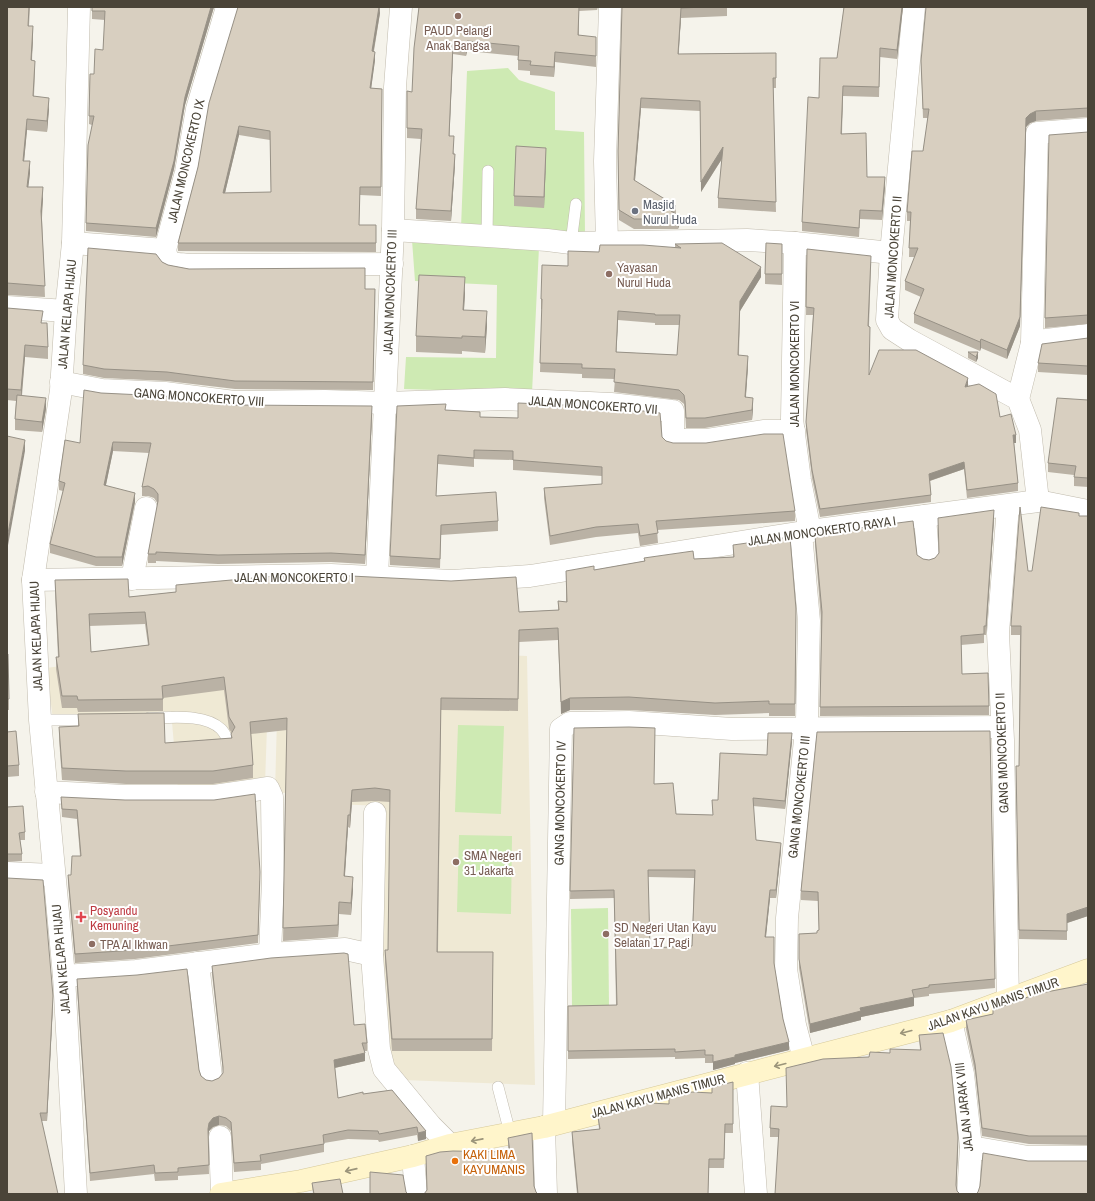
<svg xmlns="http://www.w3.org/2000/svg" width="1095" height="1201" viewBox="0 0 1095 1201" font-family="'Archivo Narrow',sans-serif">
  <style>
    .education { fill: #efe9d4 }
    .green { fill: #ceeab3 }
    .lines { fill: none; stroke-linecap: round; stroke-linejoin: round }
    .lane-casing { stroke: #c1bbad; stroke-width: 12 }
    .street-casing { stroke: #c1bbad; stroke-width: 23 }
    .secondary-casing { stroke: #d6c99a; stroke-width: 23 }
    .lane { stroke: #fff; stroke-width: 11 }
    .street { stroke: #fff; stroke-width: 22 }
    .secondary { stroke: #fff5cb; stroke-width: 22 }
    .wall { fill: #bab2a5; fill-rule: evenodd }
    .shaded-wall { fill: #979186 }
    .building { fill: #d8cfc0; stroke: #979186; fill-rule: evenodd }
    .oneway { stroke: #9b947a }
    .education-dot { fill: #8d6e63; stroke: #fff; stroke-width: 1.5 }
    .worship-dot { fill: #6b7280; stroke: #fff; stroke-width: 1.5 }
    .health-dot { fill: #e0444e; stroke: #fff; stroke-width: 1.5 }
    .food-dot { fill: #e8710a; stroke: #fff; stroke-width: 1.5 }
    .labels { text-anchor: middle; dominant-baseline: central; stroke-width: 4; stroke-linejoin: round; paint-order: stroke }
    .education-label { font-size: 13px; fill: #785e54; stroke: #fff; text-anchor: start }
    .street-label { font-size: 13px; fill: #4a4438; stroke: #fff }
    .worship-label { font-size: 13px; fill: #5b616d; stroke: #fff; text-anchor: start }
    .health-label { font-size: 13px; fill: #be3a42; stroke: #fff; text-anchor: start }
    .food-label { font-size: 13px; fill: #c56008; stroke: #fff; text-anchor: start }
  </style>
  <rect width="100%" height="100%" fill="#f5f3eb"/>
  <!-- education -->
  <g class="education">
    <path d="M258,640l12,1 -5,143 -87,6 -7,-79 -118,8 -7,-51z"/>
    <path d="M279,645l248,11 8,429 -132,-5 -11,-8 -12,-154 3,-112 -75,-3v-8l-33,-3z"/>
  </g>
  <!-- green -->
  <g class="green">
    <path d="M508,68l11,12 36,12v38l29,2 1,102 -124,-6 6,-157z"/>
    <path d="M412,240l127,7 -7,146 -128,-4 2,-32 90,1 1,-73 -82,-4z"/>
    <path d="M458,725l46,1 -3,88 -46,-2z"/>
    <path d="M459,835l53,1 -1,78 -54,-2z"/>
    <path d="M608,908l1,99h-37l-1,-98z"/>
  </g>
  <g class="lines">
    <!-- lane casing -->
    <g class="lane-casing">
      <g id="lane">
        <path d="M487,236l1,-65"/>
        <path d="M571,243l5,-39"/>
        <path d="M149,718c21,0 55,-5 72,11 3,3 5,7 7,11"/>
        <path d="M40,720h54"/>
        <path d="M498,1087l12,46"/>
      </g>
    </g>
    <!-- street casing -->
    <g class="street-casing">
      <g id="street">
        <path d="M914,7l-23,246 -4,67 5,9 17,11 109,59 12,31 8,71"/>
        <path d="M393,230l154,10 24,3 176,-3 48,3 96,10"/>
        <path d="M73,243l92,7 21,-78 11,-63 30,-102"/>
        <path d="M607,243l-2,-82 5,-154"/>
        <path d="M795,243l-3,176 8,61 10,51"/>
        <path d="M165,250c3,16 11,13 25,15l202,-1"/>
        <path d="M7,307l59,4"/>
        <path d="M1032,343l5,-210 51,-4"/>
        <path d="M61,382l41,8 63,3 69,9 91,-1 61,2 119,-4 106,5 61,7h1v29h33l57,-9h31"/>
        <path d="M1018,399l14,-56 6,-2 50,-6"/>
        <path d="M1008,506l-10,127 5,107 5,260"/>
        <path d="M925,516l3,41"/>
        <path d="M801,533l8,88 -2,99 -20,198 -1,51 9,56 9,34"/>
        <path d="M377,577l16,-347 2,-143 6,-80"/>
        <path d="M132,579l14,-71"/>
        <path d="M33,580l298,-5 121,6 78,-5 280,-45 228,-30 50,10"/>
        <path d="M46,792l80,4h88l54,-8 4,9 1,83 -3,74"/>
        <path d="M375,813l-3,142 7,94 5,20 47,57 19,19"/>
        <path d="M7,873l46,2"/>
        <path d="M198,963l13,114"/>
        <path d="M64,976l72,-5 134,-17 75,-5 27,6"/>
        <path d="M951,1021l12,53 8,73 -3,47"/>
        <path d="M747,1073l9,121"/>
        <path d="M554,1124l7,-395 9,-6 59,-1 103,7 270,-2"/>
        <path d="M544,1127l2,67"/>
        <path d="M220,1137l2,57"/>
        <path d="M971,1147l57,10h60"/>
        <path d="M413,1156l3,38"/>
        <path d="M76,1194l-12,-218 -24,-256 -7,-140 28,-190 5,-79 7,-68 6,-236"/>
      </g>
    </g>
    <!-- secondary casing -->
    <g class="secondary-casing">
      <path id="secondary" d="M221,1194l80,-13 112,-25 37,-11 94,-18 407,-106 137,-51"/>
    </g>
    <!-- lane -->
    <use href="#lane" class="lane"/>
    <!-- street -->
    <use href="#street" class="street"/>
    <!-- secondary -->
    <use href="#secondary" class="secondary"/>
  </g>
  <!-- wall -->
  <g class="wall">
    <path d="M7,7h23l-1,19 4,11 -1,23 3,12 -1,24 15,13 -2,23 -20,-2 -3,31 6,12 -2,14 15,12 -1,19 3,79 -38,-2z"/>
    <path d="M92,7h122l-29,98 -11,64 -18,68 -70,-6v-8l6,-98 -3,-1 1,-50h4l9,-24 2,-30 -13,-1z"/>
    <path d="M238,7h142v6l-6,38 1,9 -4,28 11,1 -1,107 -21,-1 -1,30h17v27l-198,-1v-8l20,-76zM239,135l31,5 1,52 -46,1z"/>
    <path d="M419,7h179l-1,3 -18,1v24l17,12v20l-41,-5 -1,15 -24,-2v-4l-12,-1v-14l-51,-5 -1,5 -13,-2 -4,82 5,18 1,10 -4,57 -35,-2v-10l5,-70 -14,-1v-47l5,1z"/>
    <path d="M622,7h105v9l-46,2 -3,36 98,-1v35h-3l3,124 -58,-4v-10l4,-39 -21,33 -1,-81 -59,-3 -6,73 41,25v8l3,2v10l-1,3h-44l-15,-9 -1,-59z"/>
    <path d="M844,7h59l-6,52 -17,-2 -1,40 -36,-1 -1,38 25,43 18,10 -3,33 -22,-1 -1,18 -57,-6v-9l17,-124 18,-40z"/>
    <path d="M1088,7v110l-52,4 -6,2 -4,4 -6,199 -13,33 -26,-11 -1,3 -66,-28v-9l7,-17 -16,-7v-9l10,-24h-6l1,-36h-3v-9l16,-61 5,-33h-5l-2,-57z"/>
    <path d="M1088,132v192l-43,4v-10z"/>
    <path d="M546,158l-2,50 -30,-2v-10z"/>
    <path d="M675,244l86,33 -21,34 -1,44 9,11 -2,31 7,11 -1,12 -47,8h-19l-1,-17 -1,-7 -5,-4 -65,-8 1,-13 -33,-1v-4l-42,-2 2,-63h-1v-10l27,-33 107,-19zM618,320l37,3v2h25l-3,30 -61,-3z"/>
    <path d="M782,244v41l-17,-1v-10z"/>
    <path d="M807,249l64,15 -2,62v48l99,12 32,31 16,26h-2l4,40v8l-51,7 -3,-29 -34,12 1,14v7l-111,15 -8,-39 -6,-48 7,-115h-7z"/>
    <path d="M162,262l6,3 21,4 176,20h10l-2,101 -138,-1 -68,-8 -63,-3 -21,-4v-9z"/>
    <path d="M465,293l-1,17 23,16 -2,27 -23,-2v3l-46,-2v-16z"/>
    <path d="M7,308l35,15 6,24v12l-23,-2 -3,39 24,13 -4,23 -27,-2v-11l1,-18 -9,-1z"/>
    <path d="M1088,338v37l-50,-3v-9z"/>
    <path d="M968,352l10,6 -2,4 -8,-4z"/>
    <path d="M101,393l133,12 138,10 -7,149 -34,-2 -113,2 -62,-3v2h-8v-9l10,-50 -4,-6 -6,-2h-6v-9l7,-34 -36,-2 -7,34 29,17 -13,64h-26l-46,-13v-9l13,-53 -4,-1v-9l21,-38z"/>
    <path d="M1088,400v87l-14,-1v-11l-26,-3v-9z"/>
    <path d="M446,410l34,7 182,20 4,4 129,70v10l-138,9 1,13 -18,3 -2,-13 -42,4 -46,8 -6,-47v-10l58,-4v-8l-89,-6v-10l-39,-1v8l-36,-3 -2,32 62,25v10l-57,4 -1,33 -50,-3v-9z"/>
    <path d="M1079,516h9v400l-21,7v17l-48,-1 -3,-173h3l1,-131h-9v-11l17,-53h4z"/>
    <path d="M994,519l-8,116h-2v8l-23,2 1,29 27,32v9l-169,1 1,-96 -6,-75v-9l102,19 6,4 6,1 6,-2z"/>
    <path d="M733,545l63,64 -1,107h-26v-3l-54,2 -86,-5h-59l-9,4 -3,-74 -39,2 -1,69 -77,-1 -3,242h55l-1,99h-100l-7,-89v-12h3l2,-148 -15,-1 -23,1 -2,26 -2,-1 -3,49 8,13 -2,26 -12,-1 -1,23 -55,4 4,-211 -36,4 2,31v13l-40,6h-87l-64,-4 -3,-41v-12l19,-1v-12l87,29 66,-5 1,-5 -3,-4 -5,-39 -61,8v13l-85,1 -1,-4h-15l-6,-39v-12h2l-3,-65v-12l74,17 47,-5v-7l343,27 39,-2v-9l8,1v-31l28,-1 50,-9v-3l50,1 39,-2zM145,624l3,21 -57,7 -2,-26z"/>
    <path d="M7,654l2,45v11h-2z"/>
    <path d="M574,728l80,56 22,30 37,1 -1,-15h6l49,-45 25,-14 -7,68 -32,-3 3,34 25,10 -5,48h-6l-4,39 8,27 9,55 6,31 -54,13v1l-22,6v-7h-8v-5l-30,1v-2l-107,2v-53l48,-1 -2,-107 -44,1zM648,877l46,1 -2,68 -42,2z"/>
    <path d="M990,731l5,257 -66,6v2l-15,2v8l-53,11v3l-51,13 -11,-65v-34l18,-1 2,-3 -1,-29 -17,-1v-9z"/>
    <path d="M7,732l12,33v11l-12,1z"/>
    <path d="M61,797l199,84 -2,62 -123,16 -60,4 -7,-80v-8h3l9,-19 -3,-37 -15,-2z"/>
    <path d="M7,807l18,25v8h-5l2,14v7l-15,1z"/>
    <path d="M212,966l142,59 13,18v8h-3l1,10 -30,7 3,30 54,-8 34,49 -8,2 -1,-6 -38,7 -1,-2 -30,-1 -24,4v9l-63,12v6l-27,2 -3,-41 -5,-5 -7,-1 -6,2 -4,4 -1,5 1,38 -31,2v4l-23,1 -1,-7 -64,7 -13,-193v-9l122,91 2,6 5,4 6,1 7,-3 4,-5v-2l-11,-97z"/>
    <path d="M1088,974v171l-59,-1 -47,-8 -7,-63 -9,-44v-9l27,-6v-4l94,-26v-9z"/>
    <path d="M53,1003l-6,118h-5l-35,73z"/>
    <path d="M919,1035l39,112 -2,40 -178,-50h-8v-9l17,-21 82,-50 21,-4 30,-3z"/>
    <path d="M733,1082v51h-8l-1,35h-15l-1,26h-131l-5,-53v-9l27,-3 -1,-12 71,-13 43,-11z"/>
    <path d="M508,1138l26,48 2,6 -109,-2 -1,-34 83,-4 -1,-5z"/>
    <path d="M312,1183l31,11h-30z"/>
  </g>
  <!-- shaded-wall -->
  <g class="shaded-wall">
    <path d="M211,7h3l-29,98 -11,64 -18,68v-9l29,-131z"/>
    <path d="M379,7l1,6 -8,47v-9z"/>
    <path d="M902,7h1l-6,52v-9z"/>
    <path d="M681,8v10l-3,46v-10z"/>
    <path d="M33,26v11l-2,35v-12z"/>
    <path d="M467,41v10l-1,5v-10z"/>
    <path d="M453,44v10l-4,92v-10z"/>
    <path d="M375,52v8l-5,37v-9z"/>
    <path d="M555,52v10l-1,15v-10z"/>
    <path d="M843,86v10l-2,47v-9z"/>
    <path d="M49,98v11l-2,23v-11z"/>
    <path d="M641,98v10l-7,83v-11z"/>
    <path d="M1036,111v10l-6,2 -4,4 -6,199 -13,33v-9l19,-232 4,-4z"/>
    <path d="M27,119v11l-4,42v-11z"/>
    <path d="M239,126v9l-16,66v-8z"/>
    <path d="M723,147v10l-22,35v-10z"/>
    <path d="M546,148v10l-2,50v-11z"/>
    <path d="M455,154v10l-4,57v-10z"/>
    <path d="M30,161v12l-3,25v-11z"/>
    <path d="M885,177v10l-3,33v-9z"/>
    <path d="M43,187v12l-2,23v-11z"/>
    <path d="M679,216v10l-1,3v-10z"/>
    <path d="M761,267v10l-21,34 -2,54 2,-64z"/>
    <path d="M465,277v16l-2,32v-15z"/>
    <path d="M487,311v15l-2,27v-16z"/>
    <path d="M618,311v9l-2,42v-10z"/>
    <path d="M981,339v9l-1,3v-9z"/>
    <path d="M25,345v12l-4,44v-11z"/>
    <path d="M978,352v6l-2,4v-5z"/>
    <path d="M748,356v10l-3,41v-10z"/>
    <path d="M968,378v8l-3,1z"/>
    <path d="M46,398v11l-4,23v-10z"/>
    <path d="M753,398v10l-1,12v-10z"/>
    <path d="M372,406v9l-7,149v-9z"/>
    <rect x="1013" y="435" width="3" height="8"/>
    <path d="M25,440v11l-18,100v-12z"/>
    <path d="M113,442v9l-9,43v-9z"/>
    <path d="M964,462v7l-35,12v-7z"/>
    <path d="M135,493v9l-13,64v-9z"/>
    <path d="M994,510v9l-8,116v-9z"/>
    <path d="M570,698v12l-9,4v-12z"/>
    <path d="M792,733v8l-7,68v-8z"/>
    <path d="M352,790v12l-2,26v-13z"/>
    <path d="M348,815v12l-4,61v-12z"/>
    <path d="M781,843v7l-5,48v-8z"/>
    <path d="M353,877v12l-2,26v-12z"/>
    <path d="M770,890v8l-5,47v-8z"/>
    <path d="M339,902v12l-1,23v-12z"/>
    <path d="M1088,907v9l-21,7v-9z"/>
    <path d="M53,996v7l-6,118v-8z"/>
    <path d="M914,997v9l-53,11v3l-51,13v-9l50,-16z"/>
    <path d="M789,1042v8l-54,13v-8z"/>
    <path d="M365,1053v8l-31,7v-8z"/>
    <path d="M735,1057v7l-22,6v-8z"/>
    <path d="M219,1116v9l-6,2 -4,4 -1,6v-8l1,-6 4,-5z"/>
    <path d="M426,1131v8l-8,2v-8z"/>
    <path d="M958,1138v9l-2,47v-9z"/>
  </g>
  <!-- building -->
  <g class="building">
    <path d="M7,7h22l-1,19h5l-2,34 4,1 -2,35 16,2 -2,23 -20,-2 -4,42h7l-3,26h16l-2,24 4,75 -38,-3z"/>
    <path d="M92,7h119l-26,90 -11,64 -18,67 -70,-5 2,-78 6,-29h-5l1,-42h4l1,-25 8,1 2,-39h-13z"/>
    <path d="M238,7h141l-7,44 3,1 -5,36 12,1 -1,98h-21l-1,38h17v18h-198l20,-76 11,-64zM239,126l31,5 1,61 -48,1z"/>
    <path d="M419,7h160l-1,28 18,2v19l-41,-4 -1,15 -24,-2 1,-4 -13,-1 1,-14 -52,-5 -1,5 -13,-2 -4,92h5l-1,18h2l-4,57 -35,-2 6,-80 -15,-1v-37l5,1 2,-44z"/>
    <path d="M622,7h84l-25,1 -3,46 98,-1v25h-3l3,124 -58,-4 5,-51 -22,35 -1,-81 -59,-3 -7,82 42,26 -16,-2 19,12 -1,3h-44l-15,-9 -1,-59z"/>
    <path d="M844,7h58l-5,43 -17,-2 -1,39 -36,-1 -2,48 25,-1 1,44h18l-3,34 -22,-1 -1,18 -57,-6 6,-125 11,1 1,-40h17z"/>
    <path d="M926,7h162v101l-52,3 -6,3 -4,4 -6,199 -13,33 -26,-11 -1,3 -66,-28 10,-25 -19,-8 13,-33h-9l2,-36h-4l5,-61h11l6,-42h-6l-2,-48z"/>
    <path d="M1088,132v183l-43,3 4,-183z"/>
    <path d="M516,146l30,2 -2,49 -30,-1z"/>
    <path d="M722,243l39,24 -21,34 -2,54 10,1 -3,41 8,1 -1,12 -47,8h-19l-1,-17 -1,-6 -5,-5 -65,-8 1,-13 -33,-1v-4l-42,-1 2,-64h-1l1,-34 26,1v-15l31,1 1,-7h43l38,3 -6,-4zM618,311l37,3v1h25l-3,40 -61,-3z"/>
    <path d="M766,243l16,1v30h-17z"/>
    <path d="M88,248l68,6 6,8 6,3 21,4 176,-1v21h10l-2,93 -138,-1 -68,-9 -63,-3 -21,-4z"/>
    <path d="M807,249l64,7 -3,70 2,1 -1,48 10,-25h37l52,28 -3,9 14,-3 17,10 4,23 11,-3 5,21h-3l5,48 -51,7 -3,-28 -35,12 2,21 -111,14 -8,-39 -6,-48 8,-114 -8,-1z"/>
    <path d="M419,275l46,2 -2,33 24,1 -2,26 -23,-1v2l-46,-2z"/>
    <path d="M7,308l36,3 -2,12h6l1,24 -23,-2 -4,45 -14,-1z"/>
    <path d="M1088,338v28l-50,-3 4,-19z"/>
    <path d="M968,352h10l-2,5z"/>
    <path d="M84,390l17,3 63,3 70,9 138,1 -7,149 -34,-2 -113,2 -62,-3v2h-8l10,-53v-7l-4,-5 -6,-3 -6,1 9,-44 -38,-1 -9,43 31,8 -13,64h-26l-46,-13 15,-61 -6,-2 6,-41 15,3z"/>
    <path d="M17,395l29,3 -4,24 -27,-3z"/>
    <path d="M1057,398l31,2v78l-14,-1 2,-11 -28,-3z"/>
    <path d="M518,403l92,4 50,6 2,24 4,4 7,2h33l58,-9h19l12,77 -139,10 2,12 -18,3 -2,-12 -42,3 -46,9 -6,-48 58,-4v-17l-89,-7v-9l-39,-1v8l-36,-3 -2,41 60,-4 2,29 -57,4 -1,34 -50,-3 7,-150 49,-2 -1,6 35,2v5l38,1z"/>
    <path d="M7,436l18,4 -18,99z"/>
    <path d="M1020,507l8,64h4l9,-64 38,6v3h9v391l-21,7v17l-48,-1 -3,-164h3l2,-140h-10v-2z"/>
    <path d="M994,510l-8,116h-2v8l-23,2 1,38 26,-1 1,33 -169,1 2,-95 -7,-76 5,-1v-2l93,-12 4,34 6,4 6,1 6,-2 4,-5 -1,-35z"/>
    <path d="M790,537l6,72 -1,95h-26v-3l-54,2 -86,-6 -59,1 -9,4 -3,-74 -39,2 -1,69 -77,-1 -4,254h56l-1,87h-100l-7,-89h3l2,-160 -15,-2 -23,2 -2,25h-2l-4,61 9,1 -2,26 -12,-1 -1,23 -55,3 4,-210 -37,4 3,43 -40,6h-87l-64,-3 -3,-41 20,-1 -1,-12 86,-1 1,30 67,-5 -1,-4 4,-7 -6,-10 -5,-40 -62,9 1,13 -85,1 -1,-4h-15l-6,-39h3l-4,-77 73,-1 1,18 47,-5v-7l100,-9 55,-1 120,6 65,-4 3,35 40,-2 -1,-9 9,1 -1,-31 28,-5v4l51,-9 -1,-3 49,-7 1,8 40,-2 -1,-12zM145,612l4,33 -58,7 -2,-38z"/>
    <path d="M7,654h1l1,45h-2z"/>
    <path d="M629,727l26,1 -1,56 19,-1 3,31 37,1 -1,-15h6l2,-47 47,2 1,-22h24l-7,68 -32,-3 3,42 25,3 -5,47h-6l-5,47h9v26l9,56 6,23 -54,13v2l-22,5v-7h-8v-5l-30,2v-3l-107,2v-45l49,-1 -3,-115 -44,1 4,-163zM648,870h47l-3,76 -42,2z"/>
    <path d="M16,731l3,34 -12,1v-34z"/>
    <path d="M990,731l5,248 -66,6v2l-17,3 2,7 -54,11 1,3 -51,13 -11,-65v-25l18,-1v-2l2,-1 -1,-38 -17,-1 16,-159z"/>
    <path d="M255,794l5,78 -2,63 -123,15 -60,4 -7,-79h3l1,-19h9l-4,-46 -15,-1 -1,-12 64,3h89z"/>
    <path d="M23,806l2,26 -6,1 3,21h-15v-47z"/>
    <path d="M7,878l36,2 10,116 -6,117h-7l18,81h-51z"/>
    <path d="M344,953l4,1 6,71 11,-1 2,19h-5l3,10 -31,7 4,38 25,-6v2l29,-4 34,41 -8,2 -1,-6 -38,7 -1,-3 -30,-1 -25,5 1,9 -64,11 1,6 -27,2 -3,-41 -5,-4 -7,-2 -6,2 -4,5 -1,6 1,36 -31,3v4l-23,1 -1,-8 -64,8 -13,-194 60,-4 50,-6 12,101 2,6 5,4 6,1 7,-3 4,-5v-6l-11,-101 59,-8z"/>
    <path d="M1088,984v152h-59l-47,-8 -7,-64 -9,-44 27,-6v-4l43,-16z"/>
    <path d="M943,1033l8,34 7,71 -2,47 1,6 3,3h-185l4,-65 -9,-1 1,-22 16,1 -1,-39 37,-9 46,-2 1,-5 20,1v-4l31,1 -2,-15z"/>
    <path d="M733,1082v42h-8l-1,35h-15l-1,35h-130l-6,-62 28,-3 -2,-12 51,-14 20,1v-6l23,-6 20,1v-6z"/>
    <path d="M532,1133l2,53 2,6 2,2h-114l3,-4 -1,-34 14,-4 13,-1 57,1 -2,-14z"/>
    <path d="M983,1153l45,8h60v33h-112l2,-2 2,-6z"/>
    <path d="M370,1172l33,3 3,17 2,2h-38z"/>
    <path d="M340,1179l3,15h-29l-2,-11z"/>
  </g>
  <!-- one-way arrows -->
  <defs><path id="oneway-shaft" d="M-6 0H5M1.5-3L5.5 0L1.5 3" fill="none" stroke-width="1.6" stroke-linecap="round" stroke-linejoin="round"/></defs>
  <g class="oneway">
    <use href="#oneway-shaft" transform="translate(906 1032) rotate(166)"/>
    <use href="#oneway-shaft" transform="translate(780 1065) rotate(166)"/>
    <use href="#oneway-shaft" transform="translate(477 1140) rotate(169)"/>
    <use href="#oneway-shaft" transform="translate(351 1170) rotate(167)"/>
  </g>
  <!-- markers -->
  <g class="education-dot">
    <circle cx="458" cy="16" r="4"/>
    <circle cx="609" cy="274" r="4"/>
    <circle cx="456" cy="862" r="4"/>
    <circle cx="606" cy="934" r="4"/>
    <circle cx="92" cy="944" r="4"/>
  </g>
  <circle class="worship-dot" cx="635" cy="211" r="4"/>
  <path class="health-dot" d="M79 911h4v4h4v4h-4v4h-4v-4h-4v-4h4z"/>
  <circle class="food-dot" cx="455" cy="1161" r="4"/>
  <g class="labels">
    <!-- education labels -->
    <g class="education-label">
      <text x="458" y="30" text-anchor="middle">PAUD Pelangi<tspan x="458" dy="15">Anak Bangsa</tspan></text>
      <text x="617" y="267">Yayasan<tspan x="617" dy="15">Nurul Huda</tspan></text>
      <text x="464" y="855">SMA Negeri<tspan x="464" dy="15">31 Jakarta</tspan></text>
      <text x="614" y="927">SD Negeri Utan Kayu<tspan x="614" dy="15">Selatan 17 Pagi</tspan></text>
      <text x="100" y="944">TPA Al Ikhwan</text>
    </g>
    <!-- street labels -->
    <g class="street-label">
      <text transform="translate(186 161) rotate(-77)">JALAN MONCOKERTO IX</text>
      <text transform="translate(893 257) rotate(-86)">JALAN MONCOKERTO II</text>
      <text transform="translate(390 292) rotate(-88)">JALAN MONCOKERTO III</text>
      <text transform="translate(67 314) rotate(-85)">JALAN KELAPA HIJAU</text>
      <text transform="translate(794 364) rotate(-90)">JALAN MONCOKERTO VI</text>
      <text transform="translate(199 397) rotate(4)">GANG MONCOKERTO VIII</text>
      <text transform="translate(593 405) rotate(4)">JALAN MONCOKERTO VII</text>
      <text transform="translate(822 531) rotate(-8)">JALAN MONCOKERTO RAYA I</text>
      <text x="294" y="577">JALAN MONCOKERTO I</text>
      <text transform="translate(36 636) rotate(-92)">JALAN KELAPA HIJAU</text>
      <text transform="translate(1002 753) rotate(-92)">GANG MONCOKERTO II</text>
      <text transform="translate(799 797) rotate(-84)">GANG MONCOKERTO III</text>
      <text transform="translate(560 803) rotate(-89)">GANG MONCOKERTO IV</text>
      <text transform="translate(61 959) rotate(-95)">JALAN KELAPA HIJAU</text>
      <text transform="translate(993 1004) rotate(-19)">JALAN KAYU MANIS TIMUR</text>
      <text transform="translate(658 1096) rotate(-15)">JALAN KAYU MANIS TIMUR</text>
      <text transform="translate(964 1107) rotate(-96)">JALAN JARAK VIII</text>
    </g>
    <!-- worship labels -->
    <g class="worship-label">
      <text x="643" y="204">Masjid<tspan x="643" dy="15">Nurul Huda</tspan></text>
    </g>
    <!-- health labels -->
    <g class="health-label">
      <text x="90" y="910">Posyandu<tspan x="90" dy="15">Kemuning</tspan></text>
    </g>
    <!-- food labels -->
    <g class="food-label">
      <text x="463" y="1154">KAKI LIMA<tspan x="463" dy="15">KAYUMANIS</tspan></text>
    </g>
  </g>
  <!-- border -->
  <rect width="1095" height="1201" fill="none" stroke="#4a4438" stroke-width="16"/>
</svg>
